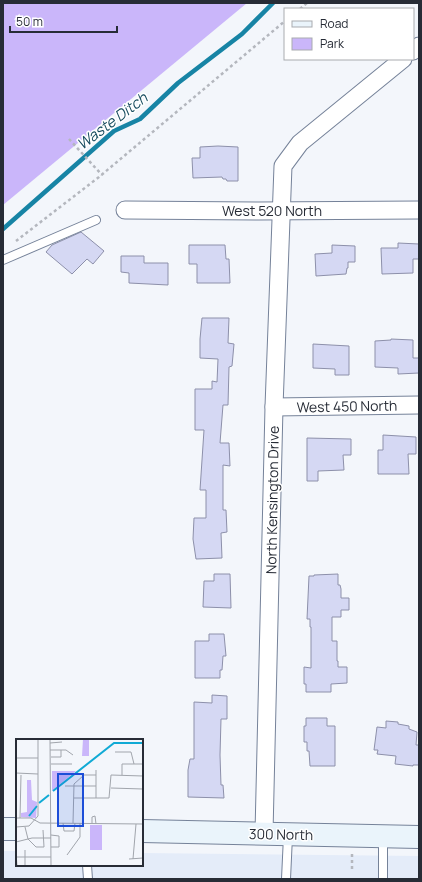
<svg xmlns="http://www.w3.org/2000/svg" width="422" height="882" viewBox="0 0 422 882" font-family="Manrope,sans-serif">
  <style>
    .built { fill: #e4ecf9 }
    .green { fill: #cab6fa }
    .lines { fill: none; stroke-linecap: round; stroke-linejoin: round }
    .stream { stroke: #1784a5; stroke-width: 4.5 }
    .building { fill: #d5d8f3; stroke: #8d90aa }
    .lane-casing { stroke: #758299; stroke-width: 10 }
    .street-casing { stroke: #758299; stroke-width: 19 }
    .secondary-casing { stroke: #758299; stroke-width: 24 }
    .path { stroke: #b4b7be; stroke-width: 2.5; stroke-dasharray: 3 3; stroke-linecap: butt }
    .lane { stroke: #fff; stroke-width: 8 }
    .street { stroke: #fff; stroke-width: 17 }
    .secondary { stroke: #eaf4fb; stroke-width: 22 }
    .labels { text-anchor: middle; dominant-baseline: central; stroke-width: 3; stroke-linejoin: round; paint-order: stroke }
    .street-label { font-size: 14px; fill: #272c36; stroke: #fff }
    .water-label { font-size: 15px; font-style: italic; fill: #174c5f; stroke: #fff }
    .inset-river { fill: none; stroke: #10aad5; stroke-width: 2 }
    .inset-road { fill: none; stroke: #a1a5ac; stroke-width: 1 }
    .view { fill: #1d4ed8; fill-opacity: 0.15; stroke: #1d4ed8; stroke-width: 2 }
    .inset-edge { fill: none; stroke: #272c36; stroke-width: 2 }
  </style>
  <rect width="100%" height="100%" fill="#f3f6fb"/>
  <!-- built -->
  <path class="built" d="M3,851h14v14h125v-12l277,3v23h-416z"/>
  <!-- green -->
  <path class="green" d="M3,3h244l-244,202z"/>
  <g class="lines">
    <!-- stream -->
    <path class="stream" d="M3,229l111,-98 26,-12 38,-36 64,-49 31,-31"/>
  </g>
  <!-- building -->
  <g class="building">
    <path d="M218,146l20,1v34h-11l-1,-2h-3l-1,-2 -29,1 -1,-20h8v-11z"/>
    <path d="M81,232l23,19 -11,13 -6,-5 -15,15 -26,-22 6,-7z"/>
    <path d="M398,243l21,1v15h-6v14l-31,1 -1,-26h17z"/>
    <path d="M189,245h36l1,14h3l1,24h-33v-19h-8z"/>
    <path d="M332,245l23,1v16h-7v6h-1l-1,6 -30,2 -1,-22 17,-1z"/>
    <path d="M121,256h23v7h24v22l-39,-2v-10l-8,-1z"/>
    <path d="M202,318h27l-1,25 6,1 -2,22 -3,1 -1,38h-5l-3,38h9l1,23 -7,-1v45h3l1,22 -6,1 1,25 -26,1 -3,-20 1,-21h12v-28h-6l4,-60h-9v-41h17v-8l5,1 1,-23 -18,-1v-19z"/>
    <path d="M391,339l22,1v18h6v15l-21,1v-6l-23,-1v-26l16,-1z"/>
    <path d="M313,344l36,2v29h-14v-6l-22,-1z"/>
    <path d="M383,435l33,2v17h-8l1,20h-31v-24h5z"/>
    <path d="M307,438l44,1v16h-8l1,15 -26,1v10h-11z"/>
    <path d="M214,574h16l1,34 -28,-1 1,-26h10z"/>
    <path d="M338,574v11h2l1,4v9h8v12h-8v7h-9v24h5v20h1v6h9v16l-16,1v8h-25v-8h-2v-17l7,1v-41h-1v-8h-3l2,-43h5v-1z"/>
    <path d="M209,634h15l2,22h-3l-1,14h-2v8h-25v-37h14z"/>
    <path d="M212,695l15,1v23h-6l-1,36 1,30h2l1,13 -36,-1v-27l2,-11h4v-57l18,1z"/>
    <path d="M306,718h21v8h8v40h-25l-1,-15h-2v-9h-3v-16h2z"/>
    <path d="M386,721l12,1v2l11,2v3l8,3 -1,13h3v20h-6v1l-18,-2 1,-8 -19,-2 1,-4h-4l3,-23 9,1z"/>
  </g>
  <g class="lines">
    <!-- lane casing -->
    <g class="lane-casing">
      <g id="lane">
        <path d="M3,260l93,-40"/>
        <path d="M87,865l1,14"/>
        <path d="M286,879l2,-43"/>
        <path d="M383,879v-41"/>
      </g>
    </g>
    <!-- street casing -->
    <g class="street-casing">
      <g id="street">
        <path d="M413,51l6,-5"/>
        <path d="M125,210l133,1 161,-1"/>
        <path d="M274,407l145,-2"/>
        <path d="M264,833l10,-426 9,-241 17,-23 103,-84"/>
      </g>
    </g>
    <!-- secondary casing -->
    <g class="secondary-casing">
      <g id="secondary">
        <path d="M3,829h14"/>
        <path d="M142,831l277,6"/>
      </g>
    </g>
    <!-- path -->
    <g class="path">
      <path d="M300,9l7,-6"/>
      <path d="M69,139l33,36"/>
      <path d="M16,241l83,-64 186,-156"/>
      <path d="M352,854v18"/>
    </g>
    <!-- lane -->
    <use href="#lane" class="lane"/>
    <!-- street -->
    <use href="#street" class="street"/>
    <!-- secondary -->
    <use href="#secondary" class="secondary"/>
  </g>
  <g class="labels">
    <!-- street labels -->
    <g class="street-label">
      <text x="272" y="210">West 520 North</text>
      <text transform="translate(347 406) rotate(-1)">West 450 North</text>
      <text transform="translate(272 500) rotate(-89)">North Kensington Drive</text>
      <text transform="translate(281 834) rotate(1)">300 North</text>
    </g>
    <!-- water labels -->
    <g class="water-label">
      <text transform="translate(112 121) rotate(-37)">Waste Ditch</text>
    </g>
  </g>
  <!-- overview -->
  <g transform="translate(16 739)">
    <rect width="127" height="127" fill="#f3f6fb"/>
    <path d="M67,0h6v17h-7zM36,32h24l-24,20zM11,41h4l1,20 5,2 -1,16 -15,-1v-4l6,-1zM74,86h12v25h-12z" fill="#cab6fa"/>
    <path class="inset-river" d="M37,52l61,-48h29M23,64l10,-8M13,77l8,-10"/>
    <path class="inset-road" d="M34,0l1,127M34,4l12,-1M34,11h16l7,5M99,13h16l3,12M35,18h10v-7M0,19h22M35,25h21M80,31v28M0,34l22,1M106,36v-11h21M49,47h31M95,49l32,1M58,59h35l2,-23 32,1M0,79h15l9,5 103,1M4,79l1,-43M47,84l1,8h10l1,-8M57,84l1,-39 10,-9h12M76,85v-7l3,-1 1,8M0,88l13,-1 9,-10v-77M9,88l3,12 8,8h8l-1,-17M0,103l16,-4h19M35,108h8v-11l-8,-1M9,111v16M0,114l1,13M51,116l13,-18v-14M1,118h34M113,120l14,-1M117,120l3,-35"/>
    <path class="view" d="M42,35h25v52h-25z"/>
    <rect width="127" height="127" class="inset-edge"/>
  </g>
  <!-- border -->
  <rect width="422" height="882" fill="none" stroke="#272c36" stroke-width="8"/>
  <!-- legend -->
  <rect x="284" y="8" width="130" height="52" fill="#ffffff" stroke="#a9abaf"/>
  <rect x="292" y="21" width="20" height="6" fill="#eaf4fb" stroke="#a9abaf"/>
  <text x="320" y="28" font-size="12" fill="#272c36">Road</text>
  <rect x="292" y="38" width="20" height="12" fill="#cab6fa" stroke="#a9abaf"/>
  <text x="320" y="48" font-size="12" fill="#272c36">Park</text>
  <!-- scale -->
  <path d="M10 26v6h107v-6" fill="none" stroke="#272c36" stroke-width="2"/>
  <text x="16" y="26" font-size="12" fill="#272c36" stroke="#ffffff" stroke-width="3" paint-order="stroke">50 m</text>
</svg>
